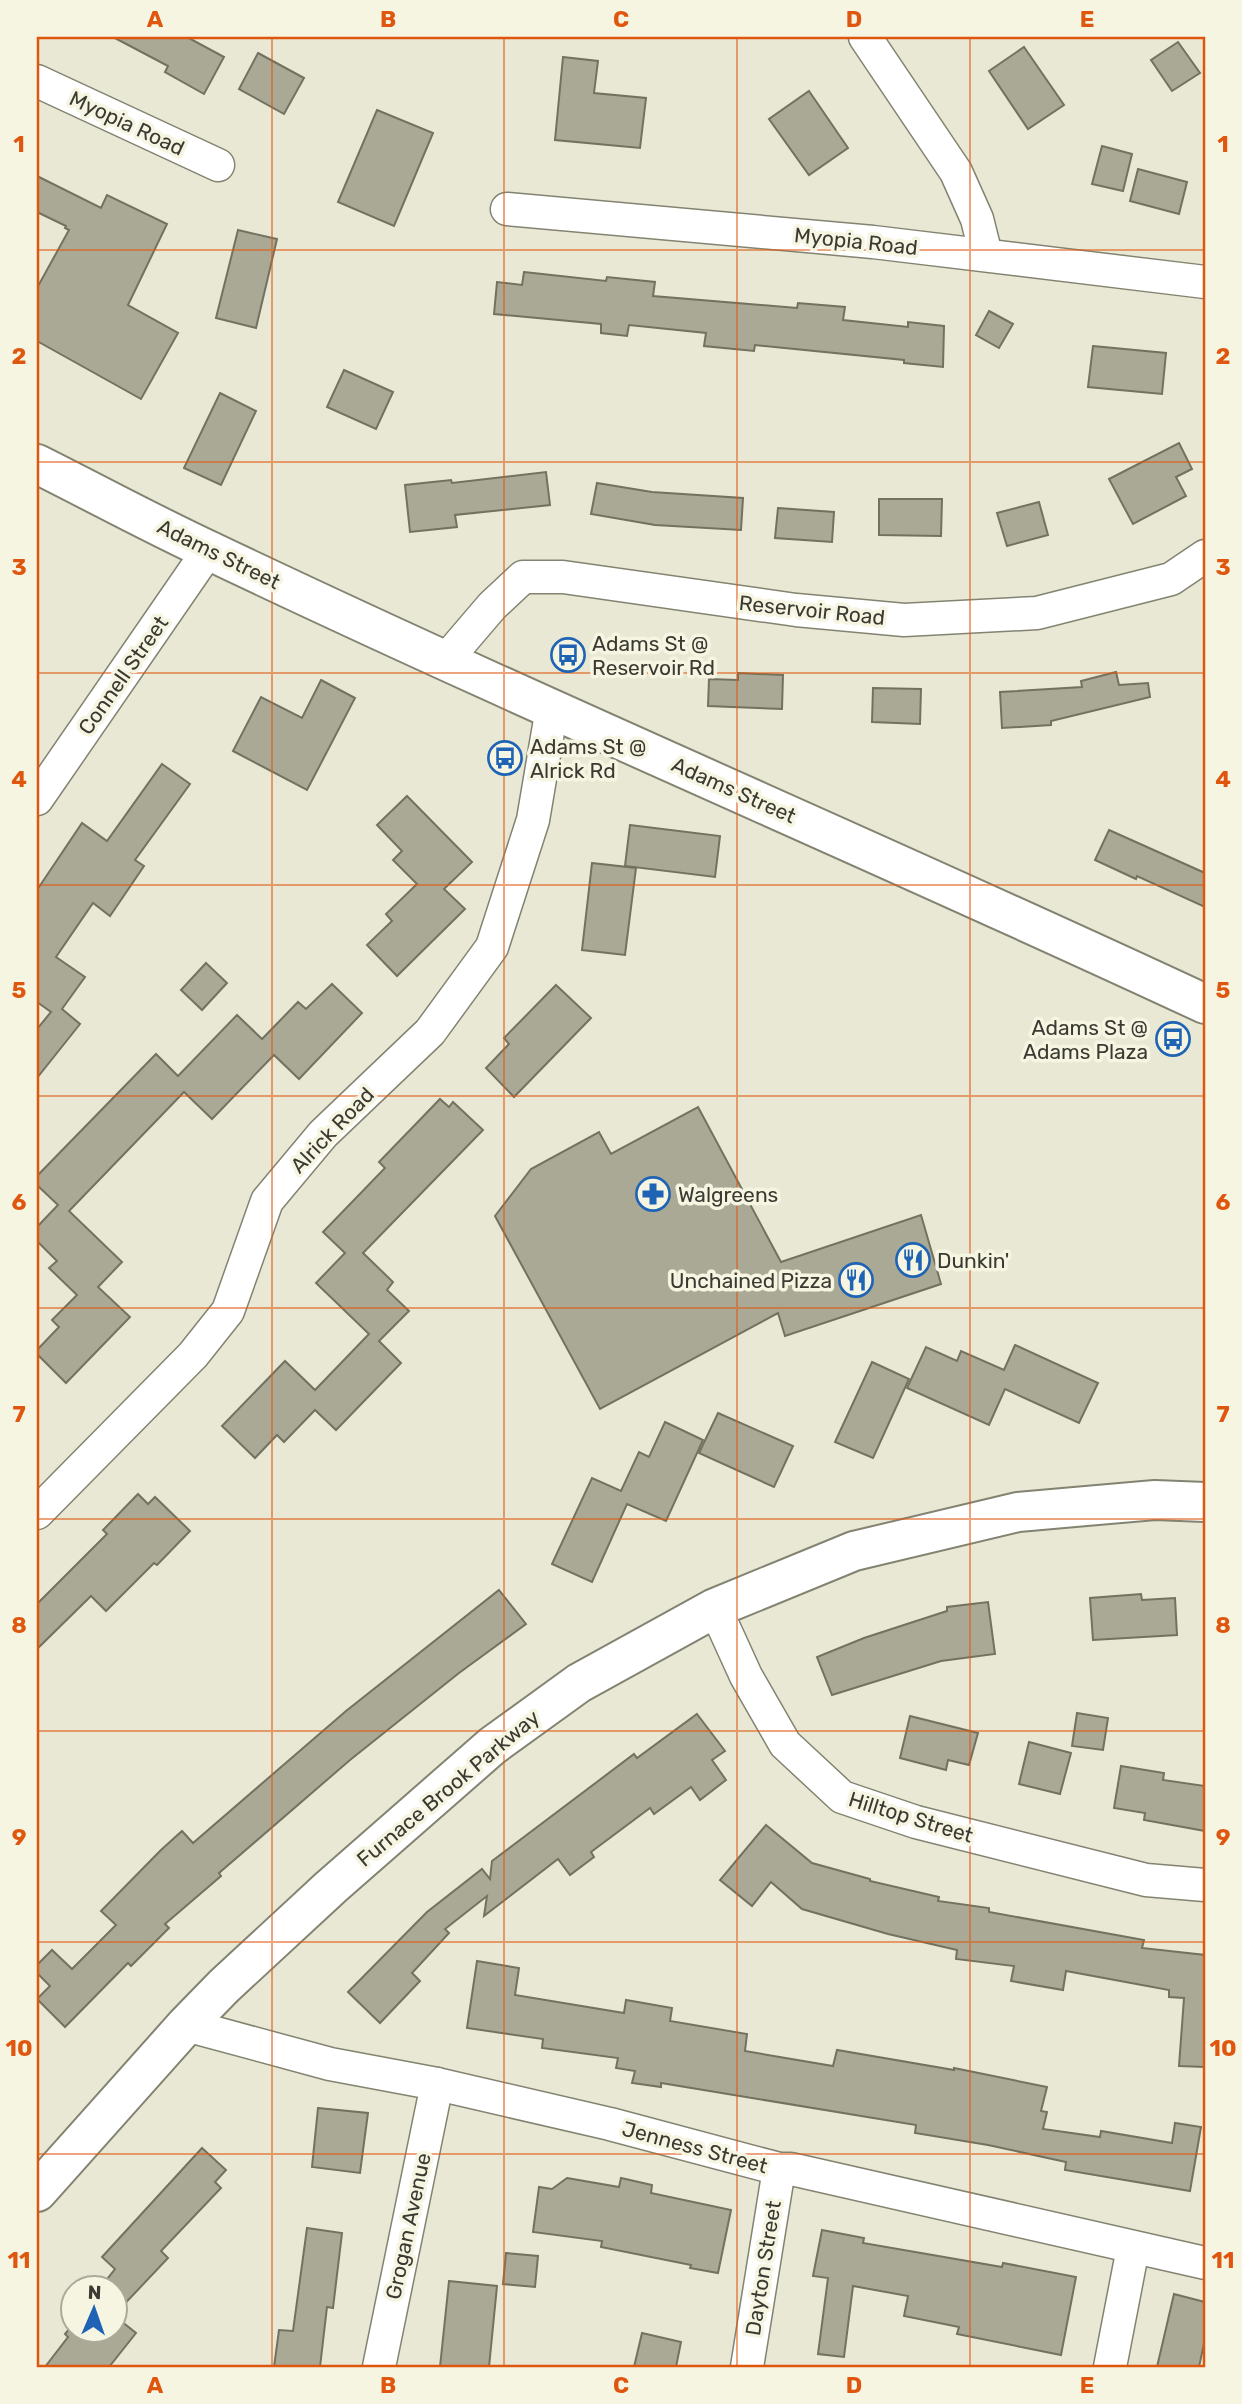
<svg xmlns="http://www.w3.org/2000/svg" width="1242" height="2404" viewBox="0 0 1242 2404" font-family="Rubik,sans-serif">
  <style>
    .building { fill: #a9a996; stroke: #737261; stroke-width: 2 }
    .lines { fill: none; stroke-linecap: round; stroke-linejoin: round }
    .street-casing { stroke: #838371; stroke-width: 35 }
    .secondary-casing { stroke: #838371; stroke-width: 42 }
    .primary-casing { stroke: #838371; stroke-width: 42 }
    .street { stroke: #fff; stroke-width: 32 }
    .secondary { stroke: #fff; stroke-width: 38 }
    .primary { stroke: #fff; stroke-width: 38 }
    .grid { fill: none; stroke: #df570e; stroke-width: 2; stroke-opacity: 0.55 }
    .labels { text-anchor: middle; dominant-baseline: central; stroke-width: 7; stroke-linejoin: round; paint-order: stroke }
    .street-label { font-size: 21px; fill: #3a3a32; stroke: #f6f5e2 }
    .poi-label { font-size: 21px; fill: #3a3a32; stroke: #f6f5e2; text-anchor: start }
    .neatline { fill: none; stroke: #df570e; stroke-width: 2.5 }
    .grid-label { font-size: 23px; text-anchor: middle; font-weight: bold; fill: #df570e }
  </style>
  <rect width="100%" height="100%" fill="#e9e8d4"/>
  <!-- building -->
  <g class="building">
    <path d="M113,37h74l37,20 -20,37 -39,-22 3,-6z"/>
    <path d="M1178,42l22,31 -28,18 -21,-31z"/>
    <path d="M1024,47l40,58 -36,24 -39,-58z"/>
    <path d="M258,53l46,25 -20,36 -45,-25z"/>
    <path d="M563,57l35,4 -4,32 52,5 -6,50 -85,-8z"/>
    <path d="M809,91l39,57 -39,27 -40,-56z"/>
    <path d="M377,110l56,23 -39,93 -56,-24z"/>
    <path d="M1102,146l30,8 -9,37 -31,-7z"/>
    <path d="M1138,169l49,13 -8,32 -49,-13z"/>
    <path d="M37,176l64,32 6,-13 60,29 -39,81 50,28 -37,66 -104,-58v-53l32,-58 -4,-2 1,-2 -29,-14z"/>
    <path d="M238,230l39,9 -21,89 -40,-10z"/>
    <path d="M524,272l82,9 1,-4 48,5 -2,14 144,12 1,-5 47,4 -2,13 65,7v-5l36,4 -1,41 -39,-4v-3l-149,-15 -1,6 -50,-5 2,-13 -77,-8 -2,11 -26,-3v-9l-107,-10 3,-32 25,3z"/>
    <path d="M989,311l24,13 -14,24 -23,-13z"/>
    <path d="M1093,346l73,7 -4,41 -74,-7z"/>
    <path d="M344,370l49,22 -17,37 -49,-22z"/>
    <path d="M220,393l36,18 -35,74 -37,-17z"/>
    <path d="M1179,443l13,26 -16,8 10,19 -53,28 -24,-45z"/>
    <path d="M546,472l4,33 -95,10 2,12 -47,5 -5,-47 46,-5 1,3z"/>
    <path d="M597,483l55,9 91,6 -2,32 -86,-5 -64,-11z"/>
    <path d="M879,499h63l-1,37 -62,-1z"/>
    <path d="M1039,502l9,33 -41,11 -10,-33z"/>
    <path d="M778,508l56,4 -2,30 -57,-4z"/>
    <path d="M1116,672l3,13 29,-2 2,14 -99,24v4l-49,3 -2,-36 82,-5 -1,-6z"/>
    <path d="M738,673l45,2 -1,34 -74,-3 1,-27 29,1z"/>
    <path d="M321,680l34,18 -48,92 -74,-39 28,-54 41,21z"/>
    <path d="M873,688l48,1 -1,35 -48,-2z"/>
    <path d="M162,764l28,20 -55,76 9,6 -34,50 -17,-13 -37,54 29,20 -23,32 18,15 -43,54v-49l14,-17 -14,-10v-112l45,-67 25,18z"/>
    <path d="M407,796l65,66 -28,27 21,20 -68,67 -30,-31 25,-24 -6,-7 31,-30 -24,-24 9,-9 -25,-26z"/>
    <path d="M630,825l90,11 -5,41 -90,-11z"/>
    <path d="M1109,830l96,43v34l-68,-31 -1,3 -41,-19z"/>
    <path d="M592,863l44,5 -11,87 -43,-5z"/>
    <path d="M206,963l21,20 -25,27 -21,-20z"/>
    <path d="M332,984l30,29 -63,66 -25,-24 -62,64 -28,-27 -115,119 53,51 -24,25 32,30 -64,66 -29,-29v-4l22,-23 -7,-7 25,-25 -28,-27 8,-7 -20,-20v-14l21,-22 -21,-20v-9l119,-122 22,22 59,-61 25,24 36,-37 8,7z"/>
    <path d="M556,985l35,33 -77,79 -28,-29 23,-24 -5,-6z"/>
    <path d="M440,1099l9,8 4,-5 30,28 -120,123 30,29 -6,8 22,21 -30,30 22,22 -65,67 -21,-20 -31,32 -7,-7 -22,23 -33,-32 63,-65 30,29 54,-56 -53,-51 29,-30 -22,-21 62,-64 -6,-6z"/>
    <path d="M698,1107l83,155 140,-47 20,69 -156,52 -7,-23 -178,96 -105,-193 36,-47 68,-37 12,22z"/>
    <path d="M1015,1345l83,38 -19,40 -74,-34 -16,36 -82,-37 19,-41 31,14 4,-10 43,19z"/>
    <path d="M872,1362l37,17 -36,79 -38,-16z"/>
    <path d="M718,1413l75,33 -19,41 -75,-34z"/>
    <path d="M665,1422l38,18 -37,81 -39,-17 -35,78 -40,-18 40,-86 29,13 18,-39 10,5z"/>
    <path d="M138,1494l10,10 7,-7 35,34 -33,34 -3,-2 -48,48 -15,-15 -54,53v-45l70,-70 -4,-4z"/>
    <path d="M499,1590l27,34 -67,49 -109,87 -131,113 2,3 -56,48 4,4 -38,38 -3,-3 -63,64 -28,-28 13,-13 -13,-13v-8l15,-15 20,19 44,-44 -15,-14 60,-61 21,-19 11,12 153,-132z"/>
    <path d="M1141,1594l1,6 33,-2 2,37 -84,5 -3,-42z"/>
    <path d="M988,1602l7,52 -54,7 -109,34 -15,-38 47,-19 83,-27v-4z"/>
    <path d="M1077,1713l31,5 -5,32 -31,-4z"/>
    <path d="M697,1714l28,37 -13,9 14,20 -26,20 -9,-13 -37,27 -4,-6 -59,44 3,5 -24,18 -12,-16 -74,57 3,-20 -42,33 4,4 -37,40 8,8 -40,42 -32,-31 79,-80 55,-43 8,10 2,-18 142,-107 3,4z"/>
    <path d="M910,1716l68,17 -9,32 -21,-5 -2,10 -46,-12z"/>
    <path d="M1029,1742l42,11 -11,41 -41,-10z"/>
    <path d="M1121,1766l43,7 -1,7 42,6v45l-61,-11 1,-7 -31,-5z"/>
    <path d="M766,1825l46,38 58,16v2l69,16 -1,4 51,7v4l155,28 -2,8 63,7v112l-26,-1 5,-68 -15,-1v-7l-103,-19 -3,19 -52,-9 3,-15 -58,-7 1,-9 -69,-16 -86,-25 -31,-27 -19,24 -32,-26z"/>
    <path d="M477,1961l42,7 -4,27 109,18 2,-13 46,8 -2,13 77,13 -2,17 88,15 4,-16 117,20v-2l93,19 -6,24 6,1 -4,17 57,8 1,-6 71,12 3,-20 26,4 -11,64 -125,-21 1,-8 -78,-17 -73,-12 1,-8 -255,-42v4l-29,-4 3,-12 -19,-3 2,-10 -76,-10 1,-9 -76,-11z"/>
    <path d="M318,2108l50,5 -8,60 -48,-6z"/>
    <path d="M202,2148l24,22 -11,12 6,6 -60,63 7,7 -52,55v-25h-16l15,-19 -13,-12z"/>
    <path d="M567,2178l52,9 2,-9 31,7 -1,8 80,17 -13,63 -28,-5 1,-3 -90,-18 1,-6 -69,-9 6,-45 13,2z"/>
    <path d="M307,2228l35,5 -9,75 -6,-1 -7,60h-46l5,-37 14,1z"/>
    <path d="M822,2230l42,8 -1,5 139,24 1,-4 73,14 -15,78 -104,-21 2,-7 -55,-11 4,-20 -55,-10 -9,71 -26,-3 10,-76 -15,-2z"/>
    <path d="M506,2253l32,3 -3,31 -32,-3z"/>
    <path d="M449,2281l48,5 -8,81h-49z"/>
    <path d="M1174,2294l31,8v37l-6,28h-42z"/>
    <path d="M116,2317l20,16 -27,34h-64l23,-30 -3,-3 9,-11v7h42z"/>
    <path d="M642,2333l39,9 -5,25h-42z"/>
  </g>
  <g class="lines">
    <!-- street casing -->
    <g class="street-casing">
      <g id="street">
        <path d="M865,37l91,135 21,47 9,36"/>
        <path d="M37,81l181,84"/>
        <path d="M507,209l366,33 332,40"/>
        <path d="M445,661l47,-55 31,-29h40l233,33 108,10 133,-7 134,-34 34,-23"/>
        <path d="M37,799l171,-248"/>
        <path d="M37,1513l156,-158 35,-44 39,-110 56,-67 107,-102 62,-85 41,-127 19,-112"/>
        <path d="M715,1608l31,68 39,68 57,53 74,25 230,58 59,5"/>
        <path d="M186,2025l144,39 107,20 173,40 169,45h12l414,94"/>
        <path d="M379,2367l58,-283"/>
        <path d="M747,2367l32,-198"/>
        <path d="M1110,2367l23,-119"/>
      </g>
    </g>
    <!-- secondary casing -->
    <g class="secondary-casing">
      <path id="secondary" d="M37,2192l149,-167 38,-39 107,-99 161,-141 87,-63 136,-75 139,-57 164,-39 137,-12 50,2"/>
    </g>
    <!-- primary casing -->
    <g class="primary-casing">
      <path id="primary" d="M37,464c58,29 115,60 173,87 329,157 665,299 995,453"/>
    </g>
    <!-- street -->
    <use href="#street" class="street"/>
    <!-- secondary -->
    <use href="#secondary" class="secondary"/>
    <!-- primary -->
    <use href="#primary" class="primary"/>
  </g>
  <!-- grid -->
  <path class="grid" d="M272,37v2330M504,37v2330M737,37v2330M970,37v2330M37,250h1168M37,462h1168M37,673h1168M37,885h1168M37,1096h1168M37,1308h1168M37,1519h1168M37,1731h1168M37,1942h1168M37,2154h1168"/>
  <!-- icons -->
  <defs>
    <g id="bus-ring" transform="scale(1.75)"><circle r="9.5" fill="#f6f5e2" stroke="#1e63b4" stroke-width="1.5"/><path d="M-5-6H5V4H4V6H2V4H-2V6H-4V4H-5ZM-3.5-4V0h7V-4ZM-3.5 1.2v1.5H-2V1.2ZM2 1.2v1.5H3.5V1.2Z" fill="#1e63b4"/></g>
    <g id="pharmacy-ring" transform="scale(1.75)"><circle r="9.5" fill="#f6f5e2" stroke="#1e63b4" stroke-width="1.5"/><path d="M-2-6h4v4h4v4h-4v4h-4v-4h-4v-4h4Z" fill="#1e63b4"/></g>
    <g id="restaurant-ring" transform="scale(1.75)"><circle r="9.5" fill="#f6f5e2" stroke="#1e63b4" stroke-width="1.5"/><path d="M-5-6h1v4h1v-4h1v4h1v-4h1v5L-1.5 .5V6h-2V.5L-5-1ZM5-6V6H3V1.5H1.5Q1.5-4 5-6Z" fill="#1e63b4"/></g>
  </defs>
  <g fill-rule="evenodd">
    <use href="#bus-ring" x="568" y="655"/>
    <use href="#bus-ring" x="505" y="758"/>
    <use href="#bus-ring" x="1173" y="1039"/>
    <use href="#pharmacy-ring" x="653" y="1194"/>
    <use href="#restaurant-ring" x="913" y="1260"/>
    <use href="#restaurant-ring" x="856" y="1280"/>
  </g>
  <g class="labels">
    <!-- street labels -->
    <g class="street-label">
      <text transform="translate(127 123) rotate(25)">Myopia Road</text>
      <text transform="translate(856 241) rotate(6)">Myopia Road</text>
      <text transform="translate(219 554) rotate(26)">Adams Street</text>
      <text transform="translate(812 610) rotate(6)">Reservoir Road</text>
      <text transform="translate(123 675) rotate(-55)">Connell Street</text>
      <text transform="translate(734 790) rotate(24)">Adams Street</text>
      <text transform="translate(332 1130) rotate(-46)">Alrick Road</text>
      <text transform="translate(448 1788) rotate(-40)">Furnace Brook Parkway</text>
      <text transform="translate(911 1817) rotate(17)">Hilltop Street</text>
      <text transform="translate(695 2147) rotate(15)">Jenness Street</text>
      <text transform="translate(408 2226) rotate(-78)">Grogan Avenue</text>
      <text transform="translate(763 2268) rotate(-81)">Dayton Street</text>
    </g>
    <!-- poi labels -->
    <g class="poi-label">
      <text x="592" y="643">Adams St @<tspan x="592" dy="24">Reservoir Rd</tspan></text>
      <text x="530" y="746">Adams St @<tspan x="530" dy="24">Alrick Rd</tspan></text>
      <text x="1148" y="1027" text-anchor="end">Adams St @<tspan x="1148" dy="24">Adams Plaza</tspan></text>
      <text x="678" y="1194">Walgreens</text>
      <text x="937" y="1260">Dunkin'</text>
      <text x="832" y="1280" text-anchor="end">Unchained Pizza</text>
    </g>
  </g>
  <!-- border -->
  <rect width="1242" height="2404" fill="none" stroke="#f6f5e2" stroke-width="77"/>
  <!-- north arrow -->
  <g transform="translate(94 2309) rotate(2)"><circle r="33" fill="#f6f5e2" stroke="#abaa9c" stroke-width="2"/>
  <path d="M0-5L12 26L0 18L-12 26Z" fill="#1e63b4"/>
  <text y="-10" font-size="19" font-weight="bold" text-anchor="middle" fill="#3a3a32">N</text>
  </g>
  <rect x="38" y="38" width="1166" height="2328" class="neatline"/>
  <g class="grid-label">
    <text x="155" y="27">A</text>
    <text x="388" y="27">B</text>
    <text x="621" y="27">C</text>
    <text x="854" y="27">D</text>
    <text x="1087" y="27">E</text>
    <text x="19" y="152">1</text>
    <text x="1223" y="152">1</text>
    <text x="19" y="364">2</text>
    <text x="1223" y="364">2</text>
    <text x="19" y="575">3</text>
    <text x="1223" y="575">3</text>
    <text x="19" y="787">4</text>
    <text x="1223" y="787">4</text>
    <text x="19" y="998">5</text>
    <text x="1223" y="998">5</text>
    <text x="19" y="1210">6</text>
    <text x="1223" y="1210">6</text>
    <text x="19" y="1422">7</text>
    <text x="1223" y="1422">7</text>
    <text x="19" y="1633">8</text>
    <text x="1223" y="1633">8</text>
    <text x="19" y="1845">9</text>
    <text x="1223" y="1845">9</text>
    <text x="19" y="2056">10</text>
    <text x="1223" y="2056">10</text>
    <text x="19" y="2268">11</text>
    <text x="1223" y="2268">11</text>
    <text x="155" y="2393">A</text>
    <text x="388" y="2393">B</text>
    <text x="621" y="2393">C</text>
    <text x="854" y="2393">D</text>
    <text x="1087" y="2393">E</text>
  </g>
</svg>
